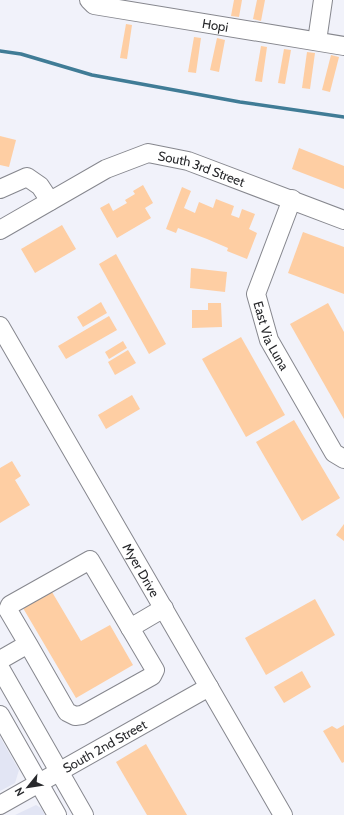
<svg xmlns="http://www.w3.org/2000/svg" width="344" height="815" viewBox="0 0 344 815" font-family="Cabin,sans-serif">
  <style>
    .built { fill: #e2e5f4 }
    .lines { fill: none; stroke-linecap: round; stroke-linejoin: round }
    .stream { stroke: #407c96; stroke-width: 3.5 }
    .building { fill: #fecea3 }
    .minor-casing { stroke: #86878e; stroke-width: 20 }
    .minor { stroke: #fff; stroke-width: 18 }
    .labels { text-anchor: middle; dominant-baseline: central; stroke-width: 3.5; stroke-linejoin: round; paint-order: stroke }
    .street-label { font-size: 13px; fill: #28292c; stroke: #fff }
  </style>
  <rect width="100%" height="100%" fill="#f1f2fa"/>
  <!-- built -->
  <g class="built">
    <path d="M0,737l19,33 -4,13 -15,8z"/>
    <path d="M36,805l5,3 4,7h-30z"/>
  </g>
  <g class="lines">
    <!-- stream -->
    <path class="stream" d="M0,51l21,3 71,21 148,27 104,15"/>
  </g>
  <!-- building -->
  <g class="building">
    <path d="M234,0h8l-3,17 -8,-1z"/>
    <path d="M257,0h8l-4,21 -8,-2z"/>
    <path d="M126,24l6,1 -5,34 -7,-1z"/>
    <path d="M194,37l7,1 -5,35 -8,-1z"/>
    <path d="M217,38l8,2 -6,32 -9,-2z"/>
    <path d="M261,46l6,1 -5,35 -7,-1z"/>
    <path d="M284,49l7,1 -6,34 -7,-1z"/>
    <path d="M307,52l8,1 -5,36 -8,-1z"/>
    <path d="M331,55l8,2 -9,35 -8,-2z"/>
    <path d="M0,136l16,4 -7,27 -9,-2z"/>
    <path d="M299,148l45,18v23l-52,-20z"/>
    <path d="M143,185l10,18 -8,5 6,10 -34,20 -17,-30 9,-5 4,8 14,-8 -2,-3 10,-6 -2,-3z"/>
    <path d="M182,187l9,4 -7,17 11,5 4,-11 14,6 3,-9 18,7 -3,9 8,3 3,-9 13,5 -6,15 8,4 -10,26 -20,-8 1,-3 -21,-9 -29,-11 -2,5 -10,-4z"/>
    <path d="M62,225l14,24 -41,24 -14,-24z"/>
    <path d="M303,232l41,15v47l-56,-21z"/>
    <path d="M116,254l50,90 -17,10 -50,-90z"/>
    <path d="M191,268l36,4 -2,20 -35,-4z"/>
    <path d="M101,302l6,11 -24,14 -6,-10z"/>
    <path d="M208,303h13l1,24 -30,1v-18h16z"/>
    <path d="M328,303l16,29v87l-54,-95z"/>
    <path d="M109,316l8,14 -51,29 -8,-13z"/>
    <path d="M241,337l44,78 -39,22 -44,-78z"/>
    <path d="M123,341l4,7 -18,11 -4,-7z"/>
    <path d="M128,350l8,13 -21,12 -7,-13z"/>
    <path d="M132,395l8,14 -34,20 -8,-14z"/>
    <path d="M294,420l46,78 -38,23 -46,-79z"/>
    <path d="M12,461l9,15 -6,4 15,25 -30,18v-55z"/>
    <path d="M344,524v17l-8,-6z"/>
    <path d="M52,592l29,49 29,-16 23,40 -57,33 -53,-90z"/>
    <path d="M315,599l20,36 -69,40 -21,-37z"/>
    <path d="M302,671l9,16 -27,16 -10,-16z"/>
    <path d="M344,725v37l-2,1 -19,-32 9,-5 5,3z"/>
    <path d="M146,744l41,71h-40l-31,-53z"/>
  </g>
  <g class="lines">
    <!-- minor casing -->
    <g class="minor-casing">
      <g id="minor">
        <path id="s1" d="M89,0l5,5 250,41"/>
        <path d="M317,41l6,-41"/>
        <path d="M0,189l27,-12 13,9 10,15"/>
        <path id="s2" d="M292,199l-36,95 13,46 65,113 10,6"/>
        <path id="s3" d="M0,230l106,-61 42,-16 40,8 156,59"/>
        <path id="s4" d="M0,326l283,489"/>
        <path d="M130,628l34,-20"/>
        <path d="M0,660l28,-16 -20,-34 2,-5 80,-45 65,110 -3,6 -70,39 -7,1 -8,-4 -39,-68"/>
        <path d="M0,668l84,147"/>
        <path d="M0,715l57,100"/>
        <path id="s5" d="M0,805l209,-118"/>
      </g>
    </g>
    <!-- minor -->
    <use href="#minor" class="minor"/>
  </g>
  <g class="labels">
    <!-- street labels -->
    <g class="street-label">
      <text stroke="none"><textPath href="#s1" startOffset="130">Hopi</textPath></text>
      <text stroke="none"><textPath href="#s3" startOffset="223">South 3rd Street</textPath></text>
      <text stroke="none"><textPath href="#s2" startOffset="146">East Via Luna</textPath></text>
      <text stroke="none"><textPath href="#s4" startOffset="282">Myer Drive</textPath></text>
      <text stroke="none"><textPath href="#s5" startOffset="120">South 2nd Street</textPath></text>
    </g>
  </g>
  <!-- north arrow -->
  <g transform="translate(28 787) rotate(240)" stroke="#ffffff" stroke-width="3" paint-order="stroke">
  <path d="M0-3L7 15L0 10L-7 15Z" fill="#28292c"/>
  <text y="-6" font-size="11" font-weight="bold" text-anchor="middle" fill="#28292c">N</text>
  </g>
</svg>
